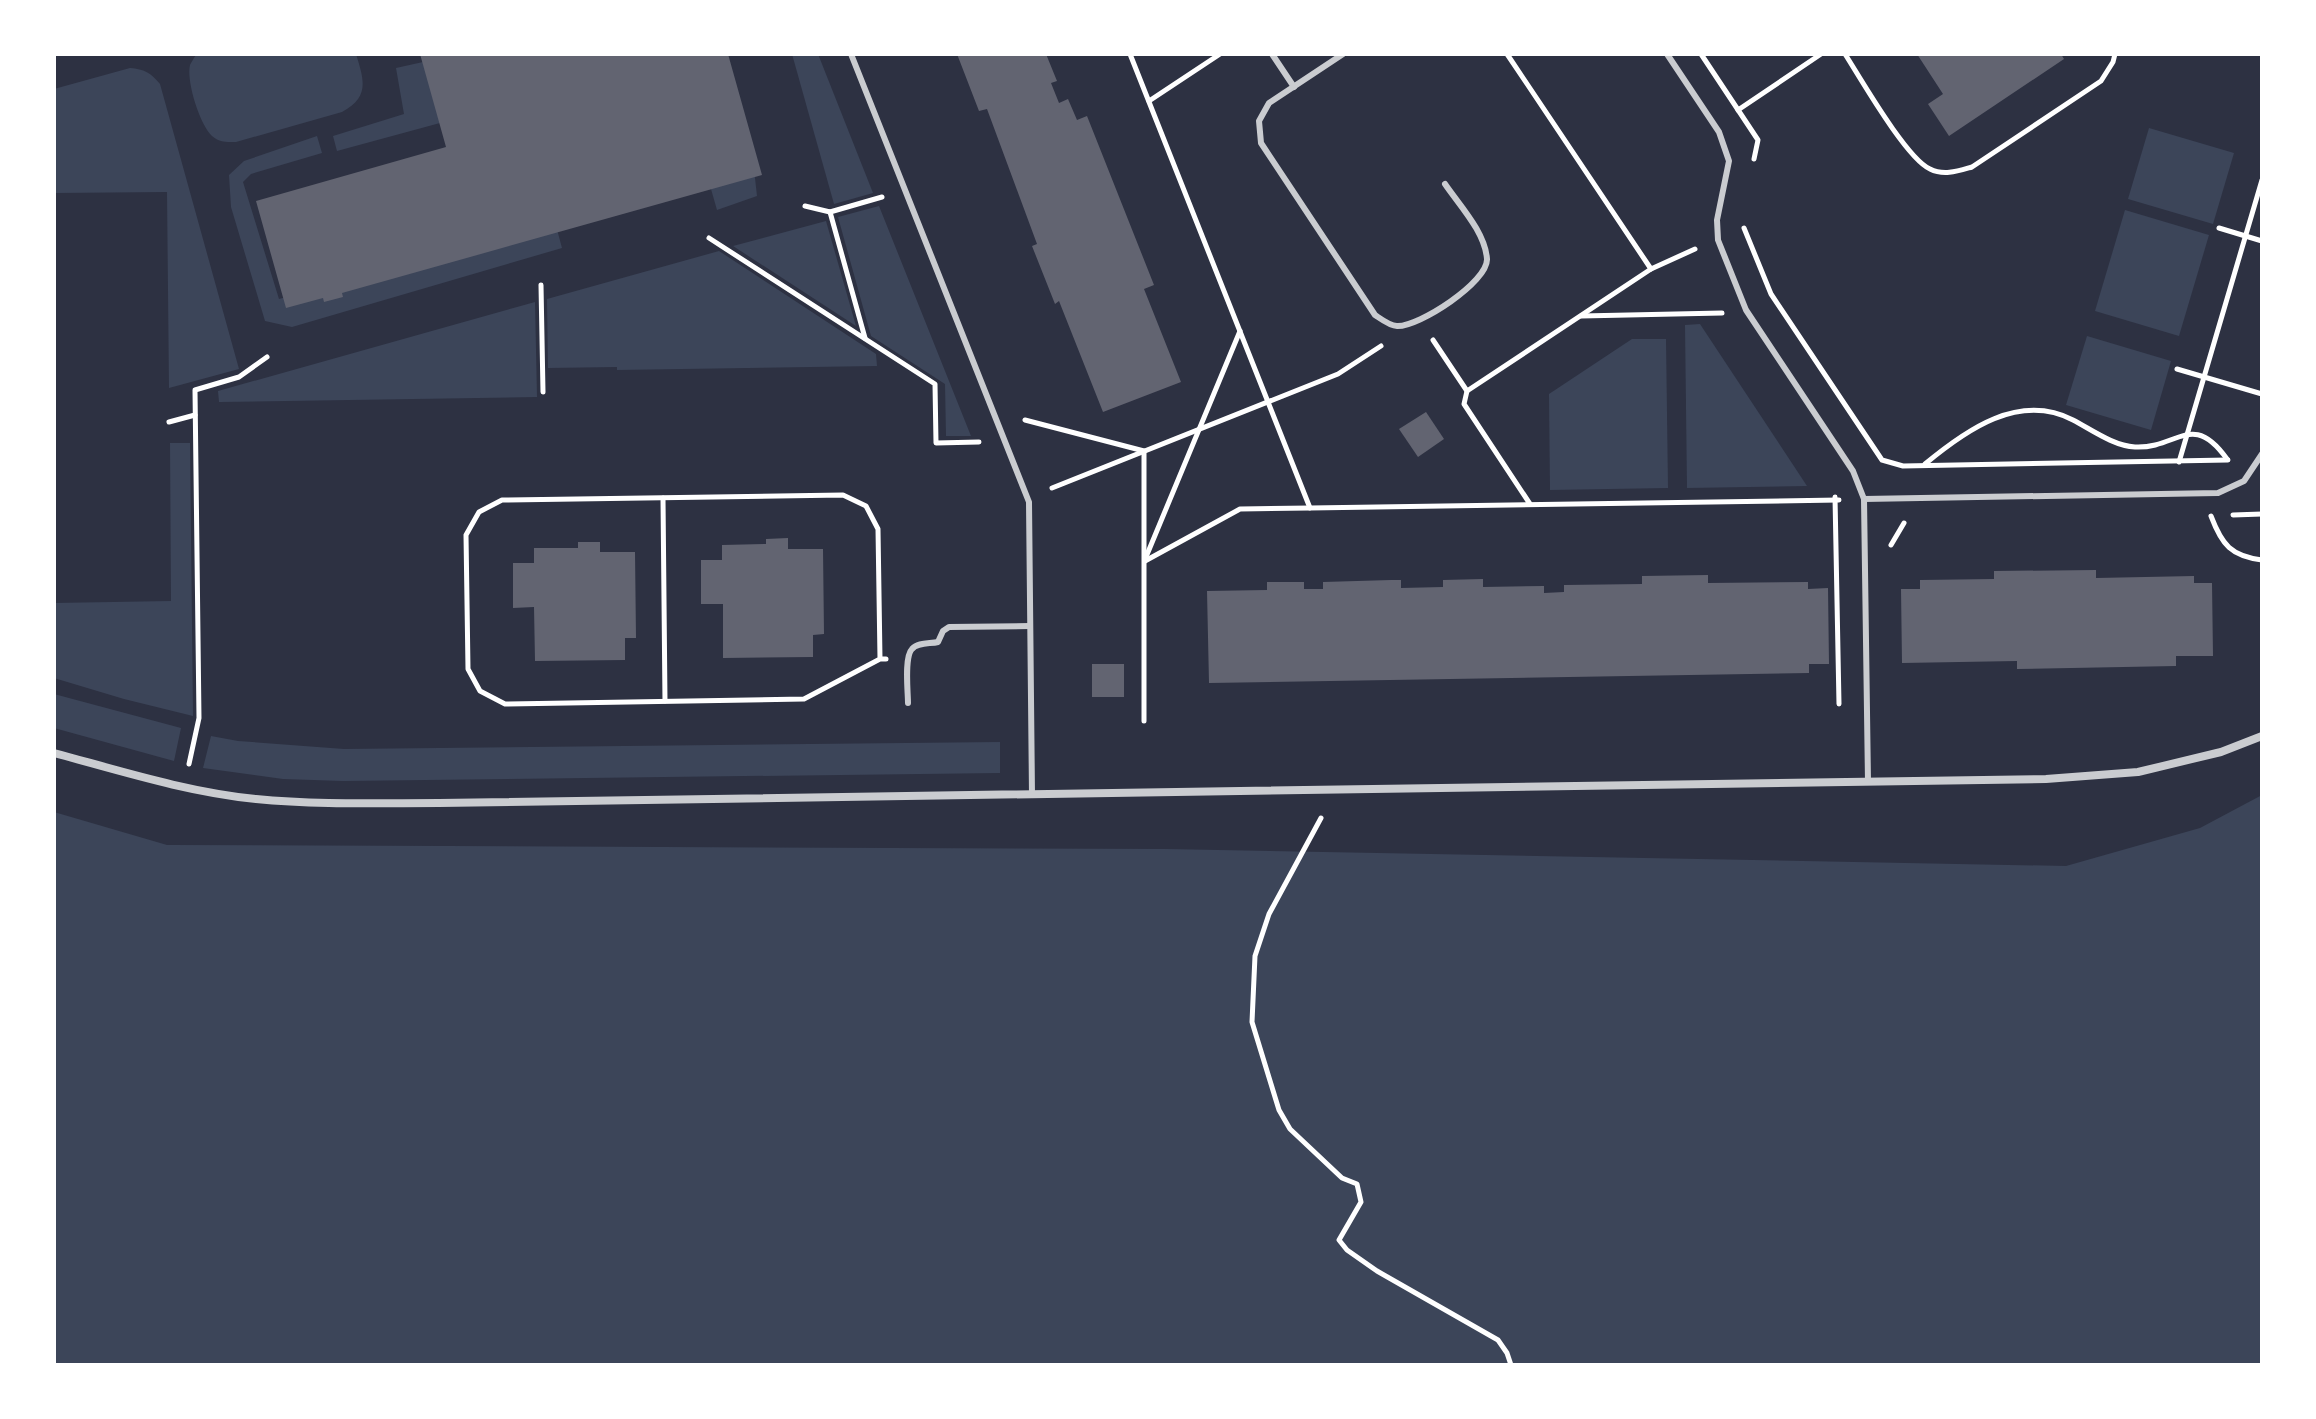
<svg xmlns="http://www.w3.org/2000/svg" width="2316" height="1419" viewBox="0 0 2316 1419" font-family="'Source Sans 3',sans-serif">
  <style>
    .green { fill: #3c4559 }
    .building { fill: #626471 }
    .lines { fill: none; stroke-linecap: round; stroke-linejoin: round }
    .path { stroke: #fff; stroke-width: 5 }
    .service { stroke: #caccd0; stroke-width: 6 }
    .minor { stroke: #caccd0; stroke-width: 8 }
  </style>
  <rect width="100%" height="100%" fill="#2d3142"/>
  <!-- green -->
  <g class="green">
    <path d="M197,54h159c8,26 14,43 -14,58l-106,30c-9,0 -16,1 -24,-6 -12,-11 -26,-55 -22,-71 1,-2 5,-9 7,-11z"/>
    <path d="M792,54h26l55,139 -39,11z"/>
    <path d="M423,62l17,61 -103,28 -4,-15 71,-22 -8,-46z"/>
    <path d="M130,68c14,1 21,5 30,16l79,285 -70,19 -2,-196 -113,1v-104z"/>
    <path d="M2149,128l85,25 -21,71 -85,-25z"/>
    <path d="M317,136l5,17 -71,21 -8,8 36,117 276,-77 7,26 -270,79 -27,-6 -34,-114 -2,-32 15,-14z"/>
    <path d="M754,169l3,27 -40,14 -8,-28z"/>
    <path d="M879,206l92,230h-25l-1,-52 -74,-48 -33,-119z"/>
    <path d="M2125,210l84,25 -30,101 -84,-25z"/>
    <path d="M826,221l30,105 -123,-80z"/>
    <path d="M719,251l157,103 1,12 -260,4v-3l-69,1 -1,-69z"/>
    <path d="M535,302l2,95 -318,5 -1,-11z"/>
    <path d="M1700,324l107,162 -120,2 -2,-163z"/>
    <path d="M2087,336l84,25 -20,69 -85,-25z"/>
    <path d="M1632,339h34l2,149 -118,2 -1,-96z"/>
    <path d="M170,443h20l3,273 -69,-17 -70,-21v-75l117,-2z"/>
    <path d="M54,694l127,34 -7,33 -120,-33z"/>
    <path d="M211,736l27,5 106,8 656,-7v31l-657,8 -60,-2 -80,-11z"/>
    <path d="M2262,795v570h-2208v-553l113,33 998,4 901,17 134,-38z"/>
  </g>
  <!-- building -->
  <g class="building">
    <path d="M420,54h308l34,121 -420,118 1,4 -19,5 -1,-4 -37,10 -30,-107 190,-54z"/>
    <path d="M957,54h89l11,27 -6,2 8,20 9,-4 9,21 10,-4 67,169 -10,4 37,93 -78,30 -44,-111 -4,3 -23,-58 5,-2 -50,-135 -8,2z"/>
    <path d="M1917,54h144l3,5 -115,77 -21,-32 15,-10z"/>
    <path d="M1426,412l18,27 -26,18 -19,-28z"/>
    <path d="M788,538v11h35l1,85 -11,1v22l-90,1v-54h-22v-44h21v-15l44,-1v-5z"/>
    <path d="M578,542h22v10h35l1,86h-11v22l-90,1 -1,-54 -21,1v-45h21v-15h44z"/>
    <path d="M2096,570v8l98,-2v7h18l1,73h-37v10l-159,3v-8l-115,2 -1,-74h19v-9l74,-1v-8z"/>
    <path d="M1708,575v8l100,-1v7l20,-1 1,76h-20v9l-600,10 -2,-92 60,-1v-8h37v7h19v-7l68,-2h10v8l42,-1v-7l40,-1v8l61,-1v7l20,-1v-7l78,-1v-8z"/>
    <rect x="1092" y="664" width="32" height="33"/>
  </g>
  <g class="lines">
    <!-- path -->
    <g class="path">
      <path d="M1130,54l180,454 529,-8"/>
      <path d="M1507,54l144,215"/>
      <path d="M1701,54l57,86 -4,19"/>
      <path d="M1845,54c16,25 61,104 85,115 14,7 28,2 42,-2l129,-86 12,-19 2,-8"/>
      <path d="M1149,101l71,-47"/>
      <path d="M1738,110l83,-56"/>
      <path d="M805,206l25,6 52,-15"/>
      <path d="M830,212l35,126"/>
      <path d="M1744,228l27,66 111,166 21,6 325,-6"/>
      <path d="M2219,228l43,13"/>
      <path d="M709,238l226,146 1,59 43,-1"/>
      <path d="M541,285l2,107"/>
      <path d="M1581,316l141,-3"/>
      <path d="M1433,340l34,51 -3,13 66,100"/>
      <path d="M2177,369l85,25"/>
      <path d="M1467,391l184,-122 44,-20"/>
      <path d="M1025,420l119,31v270"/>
      <path d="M169,422l26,-7"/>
      <path d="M2179,462l83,-282"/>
      <path d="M1925,464c41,-34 94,-72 148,-44 19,10 41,26 62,27 43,2 57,-37 92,12"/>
      <path d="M1052,488l286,-114 43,-28"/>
      <path d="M1835,497l4,207"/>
      <path d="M663,498l2,203"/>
      <path d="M2233,515l29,-1"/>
      <path d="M2211,516c11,29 20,40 51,44"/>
      <path d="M1891,545l13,-22"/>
      <path d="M1146,557l94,-226"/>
      <path d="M1145,561l95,-52 70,-1"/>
      <path d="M880,659l-76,40 -299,5 -25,-13 -12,-22 -2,-134 13,-23 23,-12 341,-5 23,11 12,23 2,130h6"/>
      <path d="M189,764l10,-46 -4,-328 44,-13 28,-20"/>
      <path d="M1321,818l-52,96 -14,42 -3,66 27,88 11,19 52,49 15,6 4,18 -22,38 8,10 30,21 121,69 9,13 4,12"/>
    </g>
    <!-- service -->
    <g class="service">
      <path d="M851,54l178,448 3,293"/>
      <path d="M1272,54l22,33"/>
      <path d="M1343,54l-74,49 -10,18 2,22 114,172c6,4 15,11 22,11 22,1 91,-44 90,-67 -2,-27 -27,-53 -42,-75"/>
      <path d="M1667,54l52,78 10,29 -12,59 1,20 28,70 107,161 11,28 4,283"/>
      <path d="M1864,499l354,-6 26,-12 18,-27"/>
      <path d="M908,703c0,-11 -4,-46 4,-54 6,-7 18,-5 26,-7l5,-11 6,-4 81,-1"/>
    </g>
    <!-- minor -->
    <path class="minor" d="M54,753c67,18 133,39 202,46 60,6 122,4 183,4l1607,-24 92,-7 83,-20 41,-16"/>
  </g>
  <!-- border -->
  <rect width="2316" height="1419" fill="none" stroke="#ffffff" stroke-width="112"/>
</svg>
